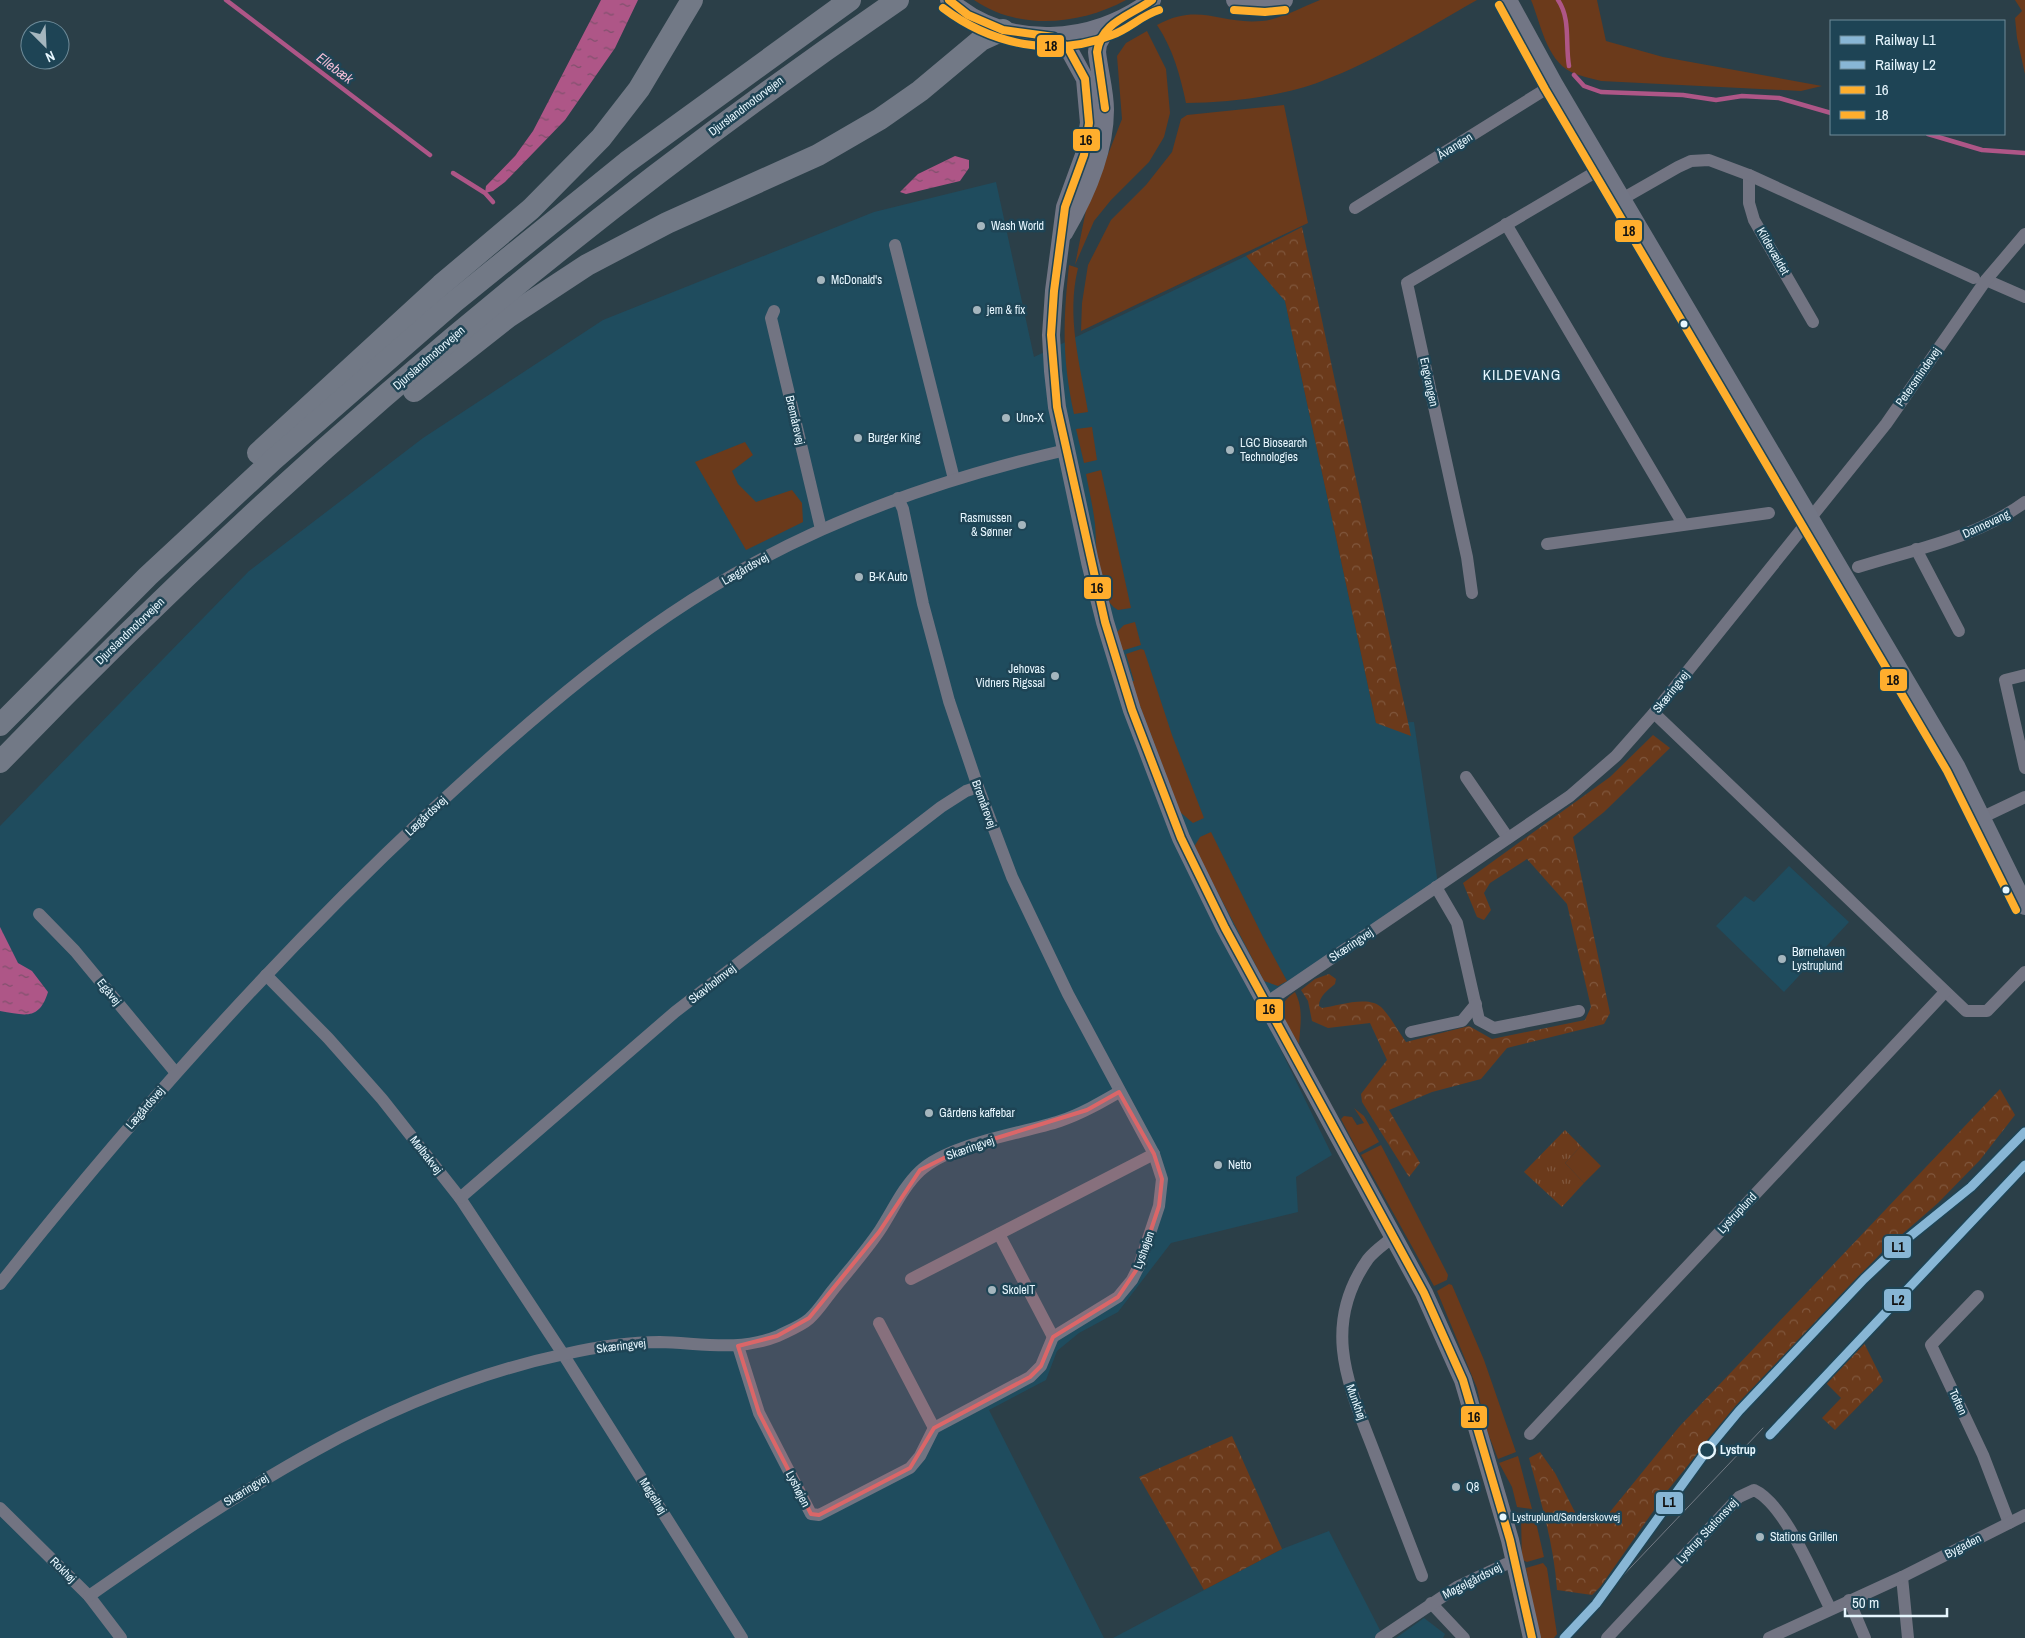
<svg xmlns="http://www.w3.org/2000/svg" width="2025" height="1638" viewBox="0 0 2025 1638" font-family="'Archivo Narrow',sans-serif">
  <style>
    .built { fill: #1f4c5e }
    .green { fill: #6b3a1b }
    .forest { fill: url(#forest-crowns) }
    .park { fill: url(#park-tufts) }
    .water { fill: url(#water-ripples) }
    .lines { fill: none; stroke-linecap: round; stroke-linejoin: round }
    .stream { stroke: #ae5687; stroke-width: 4.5 }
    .street { stroke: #727482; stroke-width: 12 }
    .secondary { stroke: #727685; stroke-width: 18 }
    .highway { stroke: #727986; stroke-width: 22 }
    .tram { stroke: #727a84; stroke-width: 1 }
    .bus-1-casing { stroke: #1e4455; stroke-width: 11 }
    .bus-2-casing { stroke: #1e4455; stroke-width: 11 }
    .bus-1 { stroke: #ffae2d; stroke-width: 8 }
    .bus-2 { stroke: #ffae2d; stroke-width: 8 }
    .rail-1-casing { stroke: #1e4455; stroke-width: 12 }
    .rail-2-casing { stroke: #1e4455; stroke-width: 12 }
    .rail-1 { stroke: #88b6d5; stroke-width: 9 }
    .rail-2 { stroke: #88b6d5; stroke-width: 9 }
    .marked { fill: #db6668; fill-opacity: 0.2; stroke: #db6668; stroke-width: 4; stroke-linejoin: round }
    .poi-dot { fill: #a5b6be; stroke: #1e4455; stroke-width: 2 }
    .bus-dot { fill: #e6f6fe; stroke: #1e4455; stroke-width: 2 }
    .stop-dot { fill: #1e4455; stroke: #e6f6fe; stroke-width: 2.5 }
    .labels { text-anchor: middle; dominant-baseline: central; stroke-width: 5; stroke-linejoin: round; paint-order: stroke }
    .bus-label { font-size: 11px; fill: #e6f6fe; stroke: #1e4455; text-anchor: start }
    .street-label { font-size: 12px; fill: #e6f6fe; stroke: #1e4455 }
    .poi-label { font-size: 12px; fill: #e6f6fe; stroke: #1e4455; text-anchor: start }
    .stop-label { font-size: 12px; font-weight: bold; fill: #e6f6fe; stroke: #1e4455; text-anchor: start }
    .water-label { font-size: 14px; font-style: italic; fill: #f2bdd6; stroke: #1e4455 }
    .quarter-label { font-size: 15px; letter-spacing: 1px; fill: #e6f6fe; stroke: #1e4455 }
    .line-badge { stroke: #1e4455; stroke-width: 2 }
    .pale-badge-label { font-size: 14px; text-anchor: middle; font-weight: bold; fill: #111 }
  </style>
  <defs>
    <pattern id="forest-crowns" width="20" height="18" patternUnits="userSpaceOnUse" patternTransform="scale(1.25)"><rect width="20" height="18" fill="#6b3a1b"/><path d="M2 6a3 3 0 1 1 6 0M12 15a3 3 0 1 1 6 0" fill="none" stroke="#80573d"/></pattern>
    <pattern id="park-tufts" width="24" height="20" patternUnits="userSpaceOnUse" patternTransform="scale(1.25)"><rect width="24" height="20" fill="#6b3a1b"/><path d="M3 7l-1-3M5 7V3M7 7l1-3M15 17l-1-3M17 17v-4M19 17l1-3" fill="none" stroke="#80573d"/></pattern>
    <pattern id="water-ripples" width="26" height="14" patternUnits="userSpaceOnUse" patternTransform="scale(1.25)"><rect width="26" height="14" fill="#ae5687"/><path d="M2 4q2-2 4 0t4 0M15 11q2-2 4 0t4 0" fill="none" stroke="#7f516c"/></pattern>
  </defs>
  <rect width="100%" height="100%" fill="#2b3f48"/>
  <!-- built -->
  <g class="built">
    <path d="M996,182l38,175 212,-101 39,45 91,422 38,-1 24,162 -180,119 74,152 -36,22 2,35 -127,31 -53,69 -39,21 -22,18 -11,29 -57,30 115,228h-1104v-812l249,-255 174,-133 180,-118 271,-108z"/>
    <path d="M1789,866l60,56 -65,70 -68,-66 29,-30 9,6z"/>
    <path d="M1329,1531l55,107h-271l169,-89z"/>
    <path d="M1424,1618l21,16 -2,4h-47z"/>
  </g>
  <!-- green -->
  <g class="green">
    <path d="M974,0h152c-46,25 -107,31 -152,0z"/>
    <path d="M1320,0h157c-50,28 -101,61 -155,81 -38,15 -95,22 -136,22 -6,-28 -13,-54 -29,-78 43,-23 63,0 105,-4 17,-1 42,-15 58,-21z"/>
    <path d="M1531,0h66l9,41 57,16 159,29 -21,5 -200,-10c-10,-3 -22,-5 -30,-9 -25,-13 -30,-48 -40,-72z"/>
    <path d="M2015,0h10v74l-8,-36 -2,-20 7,-7z"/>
    <path d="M1147,31l19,38 4,44 -6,24 -15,25 -38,38 -17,21 -19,44 11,-55 36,-91 -5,-63 9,-13z"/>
    <path d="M1284,105l24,118 -227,108 1,-28 6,-38 23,-45 35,-35 26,-33 9,-33 6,-4z"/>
    <path d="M1069,265l9,3c-12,49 2,96 10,144l-14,2c-12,-56 -11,-92 -5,-149z"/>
    <path d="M1092,427l5,33 -13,3 -8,-34z"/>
    <path d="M745,442l8,13 -21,16 6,13 18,18 36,-12 10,13 1,19 -57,28 -51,-88z"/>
    <path d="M1101,470l30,138 -13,2c-23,-13 -21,-62 -23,-86 -2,-17 -6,-34 -9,-50z"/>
    <path d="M1135,622l6,23 -20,6 -4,-11v-8l7,-7z"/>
    <path d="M1141,649l3,1 28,85 32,83 -11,5 -13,-11 -49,-130 3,-1 -8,-27z"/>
    <path d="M1211,832l52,105 24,44 -9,5 -14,-5 -70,-134 6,-10z"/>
    <path d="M1295,992c9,17 5,34 4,52 -12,-21 -29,-35 -4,-52z"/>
    <path d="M1354,1108l10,8 15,26 -20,11 -18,-34 3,-3 8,1 5,8 7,-2z"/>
    <path d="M1381,1145l67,130 -1,5 -13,6 -73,-131z"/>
    <path d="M1581,1146l20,20 -17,17 -19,-20z"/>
    <path d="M1449,1284l3,1 32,75 32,92 -18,7 -12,-31 -9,-40 -40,-97z"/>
    <path d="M1518,1456l14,53 -15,-2 -5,-20 -13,-24z"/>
    <path d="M1534,1514l10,43 -17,5 -5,-2 -1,-42z"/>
    <path d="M1543,1563l4,5 10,66 -3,4h-15l-13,-70z"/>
  </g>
  <!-- forest -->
  <g class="forest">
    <path d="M1302,227l109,509 -35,-13 -91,-422 -39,-45z"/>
    <path d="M1653,735l17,13 -66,64 -31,25 37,176 -6,11 -97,24 -26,31 -49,13 -43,18 31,53 -11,14 -47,-75 -1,-8 26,-34 -17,-37 -42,5 -16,-7 -4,-20 -7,-11 14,-11 14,-5 7,5 -1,5c-7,6 -16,12 -16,22l3,2c17,-2 48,-14 61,1 9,10 15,22 23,33l63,-16 23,13 93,-19 6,-13 -24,-103 -40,-45 -37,24 -6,10 7,17 -7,10 -7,-3 -14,-34 147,-106z"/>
    <path d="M2000,1089l15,26 -35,45 -42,43 -54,47 -153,162 -63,78 -67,96 -9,9 -35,-5c-3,-45 -16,-88 -28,-132l11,-6 15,21 25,49 25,-4 74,-91z"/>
    <path d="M1864,1343l19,38 -48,49 -13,-12 19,-20 -16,-16z"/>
    <path d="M1232,1436l50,113 -78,41 -65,-113z"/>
  </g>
  <!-- park -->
  <path class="park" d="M1565,1130l16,16 -16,17 19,20 -22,24 -38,-35z"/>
  <!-- water -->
  <g class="water">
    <path d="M601,0h37l-23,48 -50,72 -60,62 -12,9 -8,2 1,-7 29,-30 18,-25z"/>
    <path d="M955,156l14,4v8l-9,13 -54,13 -6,-2 18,-18z"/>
    <path d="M0,927l18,36 14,8 16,21c-9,29 -23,23 -48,19z"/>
  </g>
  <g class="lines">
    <!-- stream -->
    <g class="stream">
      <path d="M226,0l204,155"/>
      <path d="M1558,0c13,19 7,43 11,66"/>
      <path d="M1574,75l10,11 17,6 82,3 33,5 26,-4 37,2 52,15"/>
      <path d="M1928,134l54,16 43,3"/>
      <path d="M453,173l32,20 8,9"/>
    </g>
    <!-- street -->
    <g class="street">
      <path d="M1749,175v28l5,17 59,102"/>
      <path d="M1622,199l56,-32 13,-6 18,-1 40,15 225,103"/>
      <path d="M1355,208l199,-124"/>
      <path d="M1506,224l177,300"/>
      <path d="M895,245l59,234"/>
      <path d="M1986,280l39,17"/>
      <path d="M774,311l-3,7 50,211"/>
      <path d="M1547,544l222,-31"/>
      <path d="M1916,549l43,82"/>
      <path d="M1858,567c57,-18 118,-29 167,-65"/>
      <path d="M1472,593l-5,-36 -60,-274 197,-116"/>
      <path d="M2025,675l-20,5 20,88"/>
      <path d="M1654,713l312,298h21l38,-39"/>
      <path d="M1466,777l42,61"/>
      <path d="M1983,817l42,-20"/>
      <path d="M1436,887l21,36 22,97 15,8 85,-17"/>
      <path d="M39,914l36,37 101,122"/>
      <path d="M266,975l62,63 54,61 78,99 103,156 179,284"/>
      <path d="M1266,1003l304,-207 46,-40 38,-43 232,-289 100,-144 39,-46"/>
      <path d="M1411,1032l51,-11 14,-17"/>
      <path d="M460,1198l215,-186 266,-205 25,-16 12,-4"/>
      <path d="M999,1234l54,103"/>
      <path d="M1394,1236c-8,7 -20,15 -26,23 -48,68 -19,127 7,195 16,41 31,81 47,122"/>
      <path d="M911,1279l243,-125"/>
      <path d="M0,1284c132,-167 274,-326 430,-472 99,-92 204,-184 324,-249 98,-53 203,-88 312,-113"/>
      <path d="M1978,1296l-47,49 52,110 26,68"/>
      <path d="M879,1323l55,105"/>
      <path d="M738,1346l21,67 52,101 8,1 91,-47 10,-12 14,-28 96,-51 11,-11 12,-29 65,-40 14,-17 7,-14 20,-60 3,-27 -8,-25 -86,-160 -56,-117 -34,-90 -29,-86 -26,-97 -20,-95 -5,-11"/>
      <path d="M1530,1434l415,-442"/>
      <path d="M0,1508l89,88 32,42"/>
      <path d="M1902,1577l6,61"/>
      <path d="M89,1596c148,-103 296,-204 476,-242 31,-7 63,-12 95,-12 41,1 78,10 118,-6 10,-5 23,-10 31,-17 9,-8 16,-19 23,-28 16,-20 34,-40 48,-61 13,-20 23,-43 40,-59 30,-28 101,-37 140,-50 21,-7 40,-18 59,-29"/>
      <path d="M1849,1600l16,38"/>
      <path d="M1431,1603l33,35"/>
      <path d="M1381,1638l76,-51 49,-23 9,-1"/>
      <path d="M1607,1638l132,-141 15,-7c31,14 60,87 76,118"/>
      <path d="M1769,1638l133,-61 123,-62"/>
    </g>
    <!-- secondary -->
    <g class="secondary">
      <path d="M949,0c58,51 144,45 203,0"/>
      <path d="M1235,0l30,2 19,-2"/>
      <path d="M1508,0l46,84 402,682 69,140"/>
      <path d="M1054,37l14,11 17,31 4,44 -5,32 -19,52 -11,84 -3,44 2,36 4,36 33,155 15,60 27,88 49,128 44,90 199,365 39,87 47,160 22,98"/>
      <path d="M1064,233c21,-36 41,-81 41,-123 0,-19 -6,-39 -8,-58l1,-8 10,-18"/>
    </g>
    <!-- highway -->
    <g class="highway">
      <path d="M414,391l94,-74 79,-52 80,-42 151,-68 62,-36 40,-28 61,-51 22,-10"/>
      <path d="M258,453l183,-168 90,-76 70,-71 38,-49 53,-89"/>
      <path d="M0,725l148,-149 125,-116 181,-158 173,-140 223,-162"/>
      <path d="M0,762c272,-283 573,-540 898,-762"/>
    </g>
    <!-- tram -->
    <path class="tram" d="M1596,1604l167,-176"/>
    <!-- bus-1 casing -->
    <g class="bus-1-casing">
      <g id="bus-1">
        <path d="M949,0l19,15 35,15 51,7 14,11 17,31 4,44 -5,32 -19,52 -11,84 -3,44 6,72 48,215 27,88 49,128 44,90 199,365 39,87 47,160 22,98"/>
        <path d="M1105,108l-8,-56c4,-30 33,-36 55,-52"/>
      </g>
    </g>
    <!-- bus-2 casing -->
    <g class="bus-2-casing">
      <g id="bus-2">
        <path d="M1499,5l46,84 402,682 69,139"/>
        <path d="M943,8c49,37 111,50 169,27 17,-6 30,-20 47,-25"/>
        <path d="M1234,10l31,2 20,-2"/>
      </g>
    </g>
    <!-- bus-1 -->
    <use href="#bus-1" class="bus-1"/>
    <!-- bus-2 -->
    <use href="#bus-2" class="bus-2"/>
    <!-- rail-1 casing -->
    <g class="rail-1-casing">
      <path id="rail-1" d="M1564,1638l32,-34 114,-158 29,-35 125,-132 39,-37 68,-55 54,-55"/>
    </g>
    <!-- rail-2 casing -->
    <g class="rail-2-casing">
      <path id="rail-2" d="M1770,1435l255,-270"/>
    </g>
    <!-- rail-1 -->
    <use href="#rail-1" class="rail-1"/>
    <!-- rail-2 -->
    <use href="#rail-2" class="rail-2"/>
  </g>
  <!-- marked area -->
  <path class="marked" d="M1119,1092l35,62 8,25 -3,27 -20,60 -21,31 -65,40 -12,29 -11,11 -96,51 -24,40 -91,47 -8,-1 -52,-101 -21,-67 39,-10 32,-18 70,-86 41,-62 44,-22 123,-38z"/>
  <!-- markers -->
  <g class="poi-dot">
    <circle cx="981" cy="226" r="5"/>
    <circle cx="821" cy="280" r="5"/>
    <circle cx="977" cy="310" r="5"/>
    <circle cx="1006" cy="418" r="5"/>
    <circle cx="858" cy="438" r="5"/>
    <circle cx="1230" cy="450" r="5"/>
    <circle cx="1022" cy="525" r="5"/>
    <circle cx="859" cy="577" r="5"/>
    <circle cx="1055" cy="676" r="5"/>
    <circle cx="1782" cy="959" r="5"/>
    <circle cx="929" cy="1113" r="5"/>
    <circle cx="1218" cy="1165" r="5"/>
    <circle cx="992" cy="1290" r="5"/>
    <circle cx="1456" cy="1487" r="5"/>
    <circle cx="1760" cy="1537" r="5"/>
  </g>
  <g class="bus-dot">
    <circle cx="1684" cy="324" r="4.5"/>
    <circle cx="2006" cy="890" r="4.5"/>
    <circle cx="1503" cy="1517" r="4.5"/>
  </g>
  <circle class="stop-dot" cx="1707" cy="1450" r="8"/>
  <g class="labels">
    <!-- bus labels -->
    <g class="bus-label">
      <text x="1512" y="1517">Lystruplund/Sønderskovvej</text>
    </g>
    <!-- street labels -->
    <g class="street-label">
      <text transform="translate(746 106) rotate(-37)">Djurslandmotorvejen</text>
      <text transform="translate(1455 146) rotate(-32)">Åvangen</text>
      <text transform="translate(1773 251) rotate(60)">Kildevældet</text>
      <text transform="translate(429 358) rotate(-41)">Djurslandmotorvejen</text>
      <text transform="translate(1918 377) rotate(-55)">Petersmindevej</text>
      <text transform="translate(1429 382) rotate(78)">Engvangen</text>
      <text transform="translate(795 420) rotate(77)">Bremårevej</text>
      <text transform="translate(1986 524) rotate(-25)">Dannevang</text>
      <text transform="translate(745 569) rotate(-30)">Lægårdsvej</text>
      <text transform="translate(130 631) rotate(-44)">Djurslandmotorvejen</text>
      <text transform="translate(1671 692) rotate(-51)">Skæringvej</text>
      <text transform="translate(984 804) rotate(70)">Bremårevej</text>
      <text transform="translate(426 816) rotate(-43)">Lægårdsvej</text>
      <text transform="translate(1351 945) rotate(-34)">Skæringvej</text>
      <text transform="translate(712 984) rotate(-38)">Skavholmvej</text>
      <text transform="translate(109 992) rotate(51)">Egåvej</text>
      <text transform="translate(145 1108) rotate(-49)">Lægårdsvej</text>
      <text transform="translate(970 1148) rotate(-19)">Skæringvej</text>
      <text transform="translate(426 1155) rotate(52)">Mølbakvej</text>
      <text transform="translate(1737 1213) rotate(-47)">Lystruplund</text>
      <text transform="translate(1144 1250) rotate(-70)">Lyshøjen</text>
      <text transform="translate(621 1346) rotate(-7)">Skæringvej</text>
      <text transform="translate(1356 1402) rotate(70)">Munkhøj</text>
      <text transform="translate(1958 1402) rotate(65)">Toften</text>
      <text transform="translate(798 1489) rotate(63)">Lyshøjen</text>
      <text transform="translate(246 1490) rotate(-32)">Skæringvej</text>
      <text transform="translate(653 1496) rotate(58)">Møgelhøj</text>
      <text transform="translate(1707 1531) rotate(-47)">Lystrup Stationsvej</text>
      <text transform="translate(1963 1546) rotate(-27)">Bygaden</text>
      <text transform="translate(63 1570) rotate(45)">Rokhøj</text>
      <text transform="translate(1472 1581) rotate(-27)">Møgelgårdsvej</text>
    </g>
    <!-- poi labels -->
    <g class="poi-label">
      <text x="991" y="226">Wash World</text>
      <text x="831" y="280">McDonald's</text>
      <text x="987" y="310">jem &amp; fix</text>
      <text x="1016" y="418">Uno-X</text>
      <text x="868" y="438">Burger King</text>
      <text x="1240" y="443">LGC Biosearch<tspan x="1240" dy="14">Technologies</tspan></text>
      <text x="1012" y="518" text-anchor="end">Rasmussen<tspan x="1012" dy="14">&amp; Sønner</tspan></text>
      <text x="869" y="577">B-K Auto</text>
      <text x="1045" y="669" text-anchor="end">Jehovas<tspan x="1045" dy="14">Vidners Rigssal</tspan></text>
      <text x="1792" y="952">Børnehaven<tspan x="1792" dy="14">Lystruplund</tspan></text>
      <text x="939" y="1113">Gårdens kaffebar</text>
      <text x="1228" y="1165">Netto</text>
      <text x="1002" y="1290">SkoleIT</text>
      <text x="1466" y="1487">Q8</text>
      <text x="1770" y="1537">Stations Grillen</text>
    </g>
    <!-- stop labels -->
    <g class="stop-label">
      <text x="1720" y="1450">Lystrup</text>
    </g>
    <!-- water labels -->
    <g class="water-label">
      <text transform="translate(335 68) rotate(37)">Ellebæk</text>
    </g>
    <!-- quarter labels -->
    <g class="quarter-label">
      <text x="1522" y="374">KILDEVANG</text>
    </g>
  </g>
  <g class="line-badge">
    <rect x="1036" y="34" width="29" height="24" rx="5" fill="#ffae2d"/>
    <rect x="1072" y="128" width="29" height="24" rx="5" fill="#ffae2d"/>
    <rect x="1614" y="219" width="29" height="24" rx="5" fill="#ffae2d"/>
    <rect x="1083" y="576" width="29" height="24" rx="5" fill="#ffae2d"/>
    <rect x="1879" y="668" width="29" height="24" rx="5" fill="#ffae2d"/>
    <rect x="1255" y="998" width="29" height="24" rx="5" fill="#ffae2d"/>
    <rect x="1883" y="1235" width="29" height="24" rx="5" fill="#88b6d5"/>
    <rect x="1883" y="1288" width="29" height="24" rx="5" fill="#88b6d5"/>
    <rect x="1460" y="1405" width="28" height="24" rx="5" fill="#ffae2d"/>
    <rect x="1655" y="1491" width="29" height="24" rx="5" fill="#88b6d5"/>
  </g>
  <g class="pale-badge-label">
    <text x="1051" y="51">18</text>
    <text x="1086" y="145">16</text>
    <text x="1629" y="236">18</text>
    <text x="1097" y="593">16</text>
    <text x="1893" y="685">18</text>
    <text x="1269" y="1014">16</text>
    <text x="1898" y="1252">L1</text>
    <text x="1898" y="1305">L2</text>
    <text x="1474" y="1422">16</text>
    <text x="1669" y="1507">L1</text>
  </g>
  <!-- legend -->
  <rect x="1830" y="20" width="175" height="115" fill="#1e4455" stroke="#6e8b99"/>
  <rect x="1840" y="36" width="25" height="8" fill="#88b6d5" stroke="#6e8b99"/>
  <text x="1875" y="45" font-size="15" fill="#e6f6fe">Railway L1</text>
  <rect x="1840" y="61" width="25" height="8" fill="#88b6d5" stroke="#6e8b99"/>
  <text x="1875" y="70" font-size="15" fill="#e6f6fe">Railway L2</text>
  <rect x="1840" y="86" width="25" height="8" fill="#ffae2d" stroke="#6e8b99"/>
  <text x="1875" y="95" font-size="15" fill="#e6f6fe">16</text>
  <rect x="1840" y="111" width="25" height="8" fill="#ffae2d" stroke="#6e8b99"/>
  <text x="1875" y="120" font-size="15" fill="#e6f6fe">18</text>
  <!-- north arrow -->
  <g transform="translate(45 45) rotate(156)"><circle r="24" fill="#1e4455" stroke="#6e8b99"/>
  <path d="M0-4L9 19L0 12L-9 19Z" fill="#a5b6be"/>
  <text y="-8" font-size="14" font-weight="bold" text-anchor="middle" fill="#e6f6fe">N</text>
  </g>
  <!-- scale -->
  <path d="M1845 1608v8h102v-8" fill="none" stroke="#e6f6fe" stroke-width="2.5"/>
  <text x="1852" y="1608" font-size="15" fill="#e6f6fe" stroke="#1e4455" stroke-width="4" paint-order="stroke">50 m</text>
</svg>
